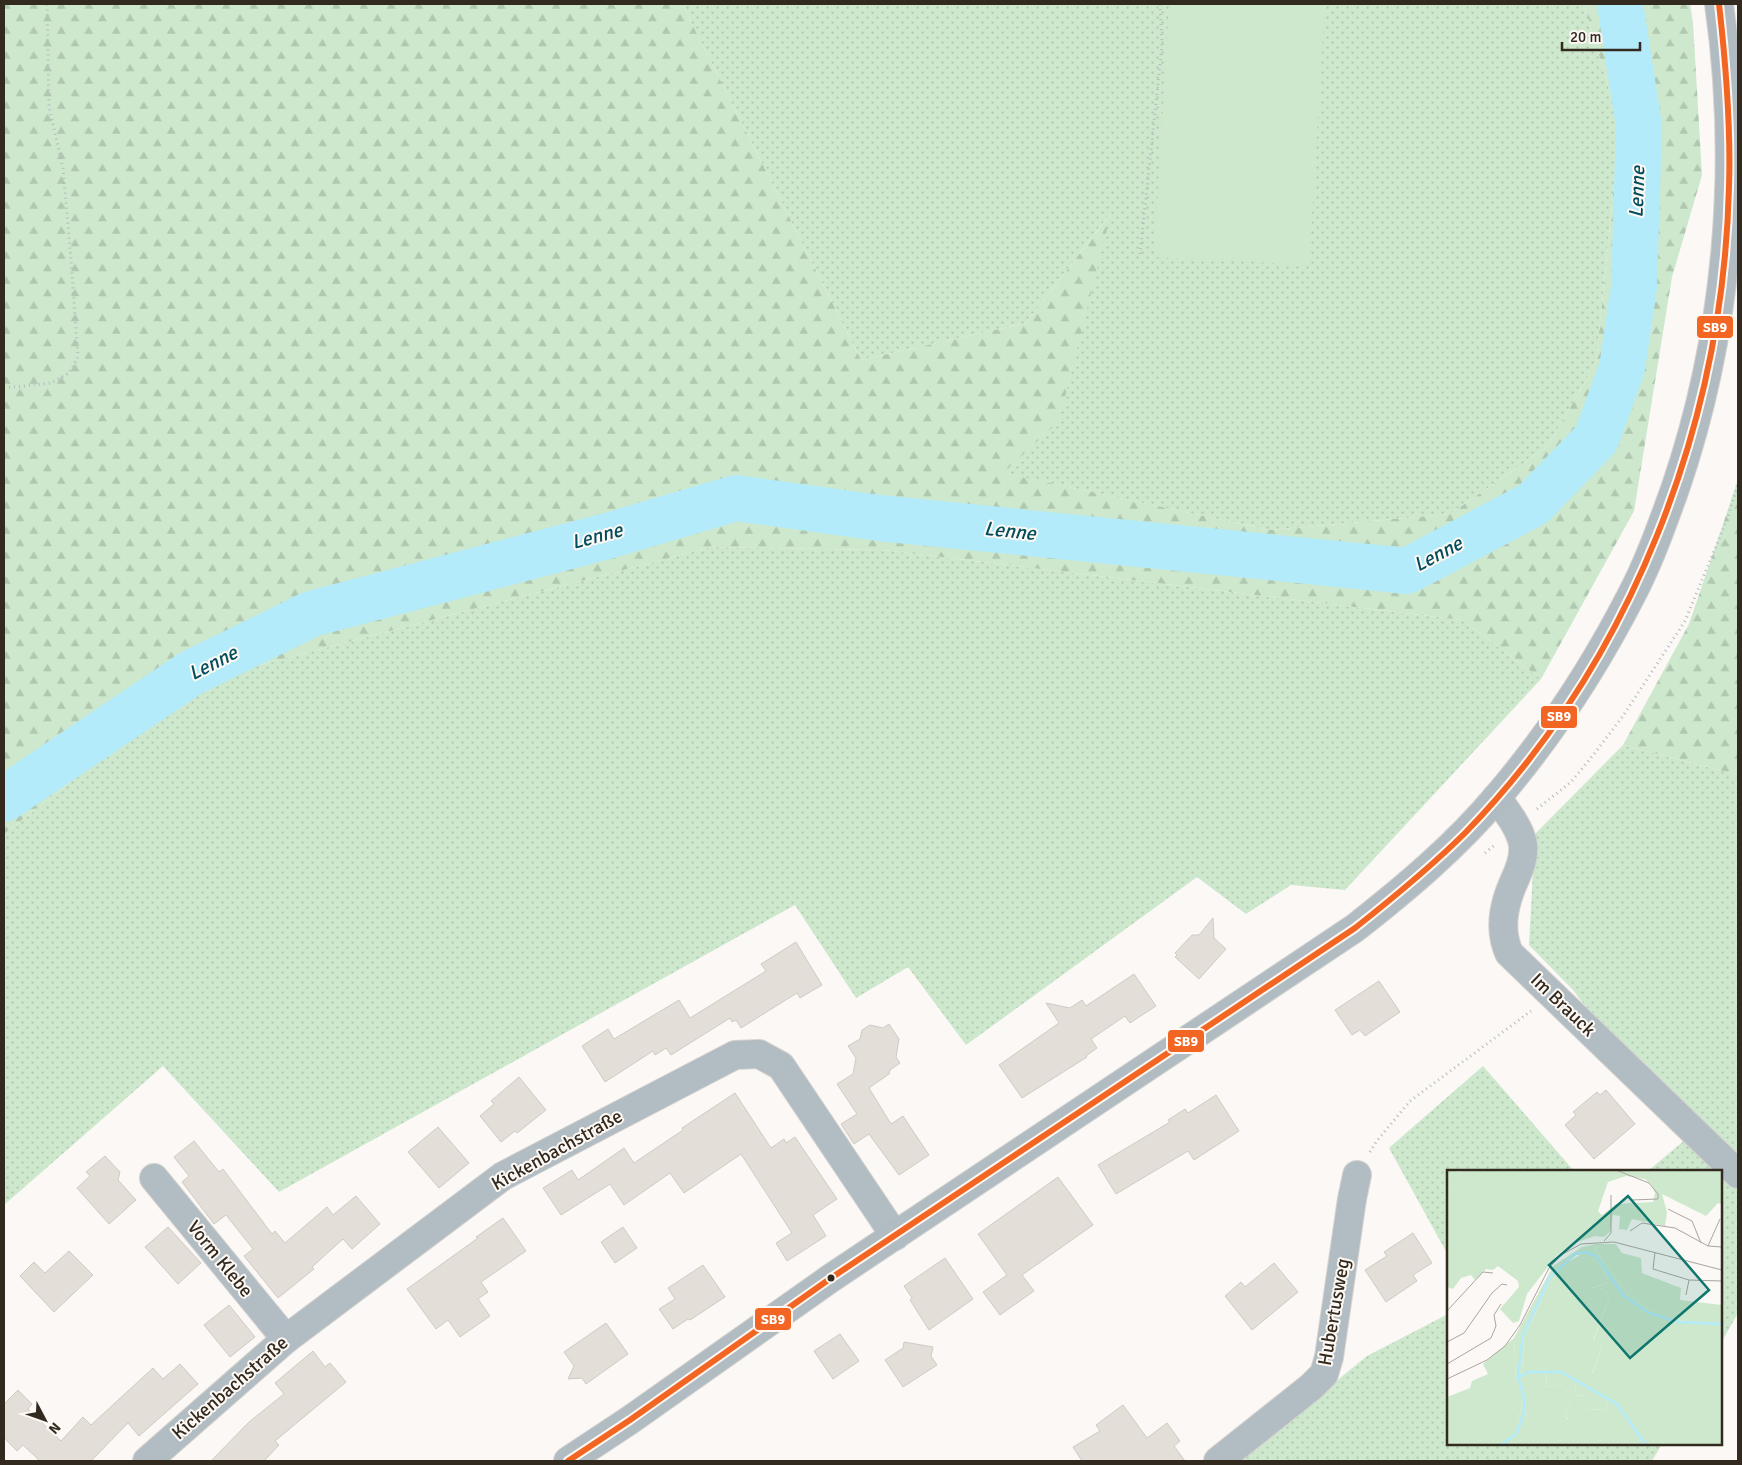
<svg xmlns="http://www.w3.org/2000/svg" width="1742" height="1465" viewBox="0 0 1742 1465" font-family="Signika,sans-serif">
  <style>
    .grass { fill: url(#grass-dots) }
    .forest { fill: url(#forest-firs) }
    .pitch { fill: #cde8cd }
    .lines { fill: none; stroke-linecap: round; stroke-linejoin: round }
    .river { stroke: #b4ebfa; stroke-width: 46 }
    .building { fill: #e4ded8; stroke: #d0cac5 }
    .minor-casing { stroke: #d6d3cf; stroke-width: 30 }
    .major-casing { stroke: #d6d3cf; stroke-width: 30 }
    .path { stroke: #b5bbbe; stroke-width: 3; stroke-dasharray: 1 4; stroke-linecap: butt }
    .minor { stroke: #b1bcc3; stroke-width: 28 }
    .major { stroke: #b1bcc2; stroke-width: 28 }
    .bus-1-casing { stroke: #fdf8f3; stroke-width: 10 }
    .bus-1 { stroke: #f26522; stroke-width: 6 }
    .bus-dot { fill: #32291f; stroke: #fdf8f3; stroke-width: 2 }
    .labels { text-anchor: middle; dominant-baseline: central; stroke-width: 4; stroke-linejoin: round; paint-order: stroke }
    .street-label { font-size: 19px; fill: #32291f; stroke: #fdf8f3 }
    .water-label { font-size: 20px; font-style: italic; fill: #024d5d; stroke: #fdf8f3 }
    .inset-river { fill: none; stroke: #b4ebfa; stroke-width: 2.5 }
    .inset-road { fill: none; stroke: #aba59f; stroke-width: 1 }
    .view { fill: #0f766e; fill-opacity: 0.15; stroke: #0f766e; stroke-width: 2.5 }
    .inset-edge { fill: none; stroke: #32291f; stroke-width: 2.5 }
    .line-badge { stroke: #fdf8f3; stroke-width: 2 }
    .badge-label { font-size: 14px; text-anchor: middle; font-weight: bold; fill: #fff }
  </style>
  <defs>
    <pattern id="grass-dots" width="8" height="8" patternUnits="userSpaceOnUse" patternTransform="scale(1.25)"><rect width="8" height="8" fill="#cde8cd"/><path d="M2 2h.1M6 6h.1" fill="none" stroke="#b0c7b0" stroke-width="1.8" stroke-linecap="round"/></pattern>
    <pattern id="forest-firs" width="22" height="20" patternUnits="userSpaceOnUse" patternTransform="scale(1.25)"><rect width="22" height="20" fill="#cde8cd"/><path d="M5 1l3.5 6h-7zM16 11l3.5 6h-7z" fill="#b0c7b0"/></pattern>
  </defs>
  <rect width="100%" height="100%" fill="#fbf8f5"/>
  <!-- grass -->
  <g class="grass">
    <path d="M682,4h902l36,122 -24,237 -49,84 -97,67 -181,16 -267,-57 57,-53 51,-206 -84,109 -165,37z"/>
    <path d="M711,547l172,3 579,70 79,59 -196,211 -54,-5 -45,29 -49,-37 -231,168 -58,-78 -52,31 -61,-93 -516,287 -116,-126 -159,139v-371l195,-153z"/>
    <path d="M1623,745l115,30v538l-17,30v-172h-73l38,-32 -113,-149 -44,-45 6,-111z"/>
    <path d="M1483,1066l91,105h-126v84l-59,-107z"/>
    <path d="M1448,1314v130h214l-10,17h-413l128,-105z"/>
  </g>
  <!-- forest -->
  <g class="forest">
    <path d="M4,4h678l179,356 165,-37 85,-110 -52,208 -56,52 266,57 181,-16 97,-67 49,-84 24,-237 -36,-122h106l3,19 9,152 -30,102 -38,234 -93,168 -79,-59 -579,-70 -172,-3 -512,134 -195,153z"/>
    <path d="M1738,480v295l-115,-30 66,-121z"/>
  </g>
  <!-- pitch -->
  <path class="pitch" d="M1169,4h156l-16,261 -155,-8z"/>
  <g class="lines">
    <!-- river -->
    <path class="river" d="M4,799l187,-126 120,-59 300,-79 125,-37 143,20 528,53 126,-67 63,-65 26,-71 12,-81 5,-161 -19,-122"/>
  </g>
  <!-- building -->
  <g class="building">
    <path d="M1213,918l1,20 12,11 -27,30 -24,-22 2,-2 -2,-2 17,-18h7z"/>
    <path d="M796,942l26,43 -22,13 -3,-5 -56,35 -5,-8 -4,2 -2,-4 -59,37 -5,-7 -11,7 -2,-4 -48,31 -23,-36 26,-17 6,10 65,-39 11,18 76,-47 -5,-7z"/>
    <path d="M1134,974l22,32 -26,17 -5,-7 -34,23 6,9 -11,8 1,1 -65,41 -23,-33 60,-42 -13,-20 24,5 12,-8 4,6z"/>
    <path d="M1379,981l21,31 -35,24 -5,-6 -8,5 -17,-25z"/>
    <path d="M889,1024l10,15 -3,18 4,6 -10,7 -1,4 -20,14 22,36 12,-8 26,39 -30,20 -30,-41 -15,10 -13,-20 16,-10 -20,-30 16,-10 3,-16 -8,-12 12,-7 2,-9 8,-5 13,3z"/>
    <path d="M519,1077l27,33 -29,23 -2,-2 -14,11 -21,-26 14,-12 -3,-3z"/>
    <path d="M1606,1090l29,34 -41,35 -29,-34 11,-10 -3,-3 24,-20 3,3z"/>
    <path d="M735,1093l36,55 13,-9 2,4 9,-6 42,62 -24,16 13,21 -39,25 -11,-18 16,-10 -51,-79 -57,39 -14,-20 -46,32 -14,-21 -49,31 -18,-27 29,-18 6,10 46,-32 10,15 49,-33 -1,-2z"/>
    <path d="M1216,1095l23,36 -45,29 -6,-9 -72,43 -18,-29 72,-43 -2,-2 17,-11 3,4z"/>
    <path d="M438,1127l31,36 -30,25 -31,-36z"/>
    <path d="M194,1141l25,31 4,-3 49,65 3,-3 10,12 42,-36 6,8 23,-19 24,28 -28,25 -9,-10 -31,28 2,2 -36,29 -34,-42 9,-7 -27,-34 -12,9 -32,-42 7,-6 -15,-19z"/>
    <path d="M105,1156l15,16 -2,8 18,20 -27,24 -32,-36 13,-12 -4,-4z"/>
    <path d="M1058,1177l35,48 -71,50 12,16 -34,24 -17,-23 24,-17 -29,-41z"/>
    <path d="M503,1218l23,33 -45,31 7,10 -10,7 12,17 -30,21 -12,-17 -12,9 -29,-40 71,-51 -2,-1z"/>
    <path d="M168,1227l33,36 -23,21 -33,-37z"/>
    <path d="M623,1227l14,21 -22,15 -14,-21z"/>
    <path d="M1413,1233l19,30 -19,12 4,6 -31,21 -21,-32 22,-14 -3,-4z"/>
    <path d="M69,1251l24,24 -39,37 -34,-36 14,-14 11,11z"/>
    <path d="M945,1258l28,41 -44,31 -19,-30 2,-2 -8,-12z"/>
    <path d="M1274,1263l24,29 -46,38 -27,-34 16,-14 4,5z"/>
    <path d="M703,1265l22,32 -35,23 -2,-1 -15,10 -14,-20 16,-10 -7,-11z"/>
    <path d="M229,1305l26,32 -25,20 -26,-32z"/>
    <path d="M606,1323l22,31 -42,30 -4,-6 -14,1 6,-13 -10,-14z"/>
    <path d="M840,1334l19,27 -26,18 -19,-28z"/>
    <path d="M904,1342l29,5 -2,9 6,9 -34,22 -18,-27 18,-12z"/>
    <path d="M313,1351l12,16 5,-4 16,19 -71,59 4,4 -15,16h-53l38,-39 35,-28 -9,-11z"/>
    <path d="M180,1364l18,20 -59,52 -11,-13 -37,38h-51l-17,-16 -6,6 -13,-13v-34l14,-14 14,14 -4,5 33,32 22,-24 8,8 62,-57 10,11z"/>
    <path d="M1123,1405l24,33 20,-15 13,18 -6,5 11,15h-103l-9,-14 27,-16 -4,-6z"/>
  </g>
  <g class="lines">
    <!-- minor casing -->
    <g class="minor-casing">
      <g id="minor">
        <path d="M1496,798c10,11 25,32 27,47 2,19 -10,35 -15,52 -6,19 -7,38 1,56l229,221"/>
        <path d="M154,1178l132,161"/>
        <path d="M147,1461l139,-122 217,-163 232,-121 24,-1 22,12 114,170"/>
        <path d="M1218,1461l93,-74 13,-13 5,-17 23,-158 5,-24"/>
      </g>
    </g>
    <!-- major casing -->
    <g class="major-casing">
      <path id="major" d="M568,1461l62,-41 201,-142 524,-350c51,-40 101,-82 143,-132 52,-61 96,-128 133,-200 18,-34 31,-71 44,-107 53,-154 67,-323 44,-485"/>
    </g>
    <!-- path -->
    <g class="path">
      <path d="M1140,254l22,-208 -2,-42"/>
      <path d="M4,388l47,-5 18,-10 9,-16 -7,-98 -8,-91 -14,-61 -2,-103"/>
      <path d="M1537,809l34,-27 23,-28 29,-38 62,-95 43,-104 10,-34"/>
      <path d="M1485,853l11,-9"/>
      <path d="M1370,1152l6,-10 34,-41 121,-90"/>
    </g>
    <!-- minor -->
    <use href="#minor" class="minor"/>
    <!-- major -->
    <use href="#major" class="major"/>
    <!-- bus-1 casing -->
    <g class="bus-1-casing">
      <path id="bus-1" d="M568,1461l62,-41 201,-142 524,-350c38,-30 76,-61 111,-96 166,-171 257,-408 263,-645 2,-61 -3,-122 -10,-183"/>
    </g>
    <!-- bus-1 -->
    <use href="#bus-1" class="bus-1"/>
  </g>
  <!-- markers -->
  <circle class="bus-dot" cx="831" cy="1278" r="4.5"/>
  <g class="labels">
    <!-- street labels -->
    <g class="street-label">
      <text transform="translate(1563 1005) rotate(44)">Im Brauck</text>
      <text transform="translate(557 1150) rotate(-29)">Kickenbachstraße</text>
      <text transform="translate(220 1259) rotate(51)">Vorm Klebe</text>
      <text transform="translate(1334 1312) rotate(-80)">Hubertusweg</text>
      <text transform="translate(230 1388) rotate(-41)">Kickenbachstraße</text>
    </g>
    <!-- water labels -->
    <g class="water-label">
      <text transform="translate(1637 192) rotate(-88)">Lenne</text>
      <text transform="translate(1010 531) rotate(6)">Lenne</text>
      <text transform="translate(597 536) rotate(-15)">Lenne</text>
      <text transform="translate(1438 554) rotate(-28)">Lenne</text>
      <text transform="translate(213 663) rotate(-27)">Lenne</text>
    </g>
  </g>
  <!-- overview -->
  <g transform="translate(1447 1170)">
    <rect width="275" height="275" fill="#fbf8f5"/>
    <path d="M0,0l15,2 -15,23zM142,0h133v34l-4,-1 -12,13 -44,-22 5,18 -2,14 -33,-7 -5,11 -8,-1 1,-13 -7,-1 -3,17 -6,5 -9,-1 -6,-11 27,-21 37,-2 2,-9 -4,-9 -6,-5 -19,-3 -18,6 -10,29 -17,-22zM148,74h21l6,9 19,5 1,15 39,15 -1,12 42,5v18l-22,1 -42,-8 -31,-22 -31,-43zM135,84l8,2 10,9 9,17 -17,6h8l10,7 -17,46 9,6 -10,26v17l-17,-7 1,12 8,1 9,-6 13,6 2,14 -22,-1 -17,11 -4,-4 6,-14 -8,-18 -16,3 -1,-19 -13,3v48l17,25 -34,1 11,-29 -4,-18 -7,35 -9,8 -14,4h-46v-48l23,-9 2,-7 16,-7 -5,-10 31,-26 2,44 5,1 3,-44 20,-45 18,-29z" fill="#cde8cd"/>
    <path d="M15,0h127l-7,19 20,27 -13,9 6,11 -23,8 -15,11 -30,39 -8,27 -6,2 -13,-14 19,-22 -1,-6 -20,-15 -5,4 -7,-1 -11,11 -4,-5 -10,3 -8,11 -6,-2v-92zM148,74l1,7 31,43 31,22 42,8 22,-1v122h-173l-16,-26v-48l13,-3 1,19 16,-3 3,-7 3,2 2,23 -6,14 3,4 18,-11 22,1 -2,-14 -13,-5 -9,5 -8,-1 -1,-12 17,6v-15l10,-27 -9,-5 17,-47 -10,-7 -10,1 19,-7 -9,-17 -10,-9 -14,-1 -14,10 -18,29 -20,45 -3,44 2,14 -7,-15 -2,-44 39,-72 29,-19zM76,228l4,18 -2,10 6,11 -6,3 -4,-6 -5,11h-23l23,-12z" fill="#cde8cd"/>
    <path d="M137,105l6,9 -14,12 -7,-9z" fill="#cde8cd"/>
    <path class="inset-river" d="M71,207l11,-5h32l56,32 29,41M54,275l15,-11 8,-21v-17l-6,-19 5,-42 27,-58 25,-23 11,-2 10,4 27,39 26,18 29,9 44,2"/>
    <path class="inset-road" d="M169,0l33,13 9,11v5l-26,1M221,39l24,12 9,22M183,61l12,-8 33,5 33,18 14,1M157,71l7,-8v-38M261,76l12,-27M208,82l-2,17 36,11 33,1M239,125l3,-15M0,141l36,-39 10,1M0,172l17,-9 28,-40 10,-9 5,1M0,194l44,-26 5,-12 -2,-11 7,-11M0,209l40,-19 18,-14 15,-21 29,-57 12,-13 20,-11 33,-2 108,28"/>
    <path class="view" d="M181,26l81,94 -79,68 -81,-93z"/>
    <rect width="275" height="275" class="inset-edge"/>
  </g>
  <g class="line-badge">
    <rect x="1696" y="315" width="38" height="24" rx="5" fill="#f26522"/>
    <rect x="1540" y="705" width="38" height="24" rx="5" fill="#f26522"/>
    <rect x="1167" y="1029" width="38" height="24" rx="5" fill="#f26522"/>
    <rect x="754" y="1307" width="38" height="24" rx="5" fill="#f26522"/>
  </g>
  <g class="badge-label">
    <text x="1715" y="332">SB9</text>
    <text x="1559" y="721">SB9</text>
    <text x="1186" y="1046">SB9</text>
    <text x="773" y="1324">SB9</text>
  </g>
  <!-- border -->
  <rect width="1742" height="1465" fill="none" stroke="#32291f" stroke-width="10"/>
  <!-- north arrow -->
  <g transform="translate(45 1420) rotate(131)" stroke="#fdf8f3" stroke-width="4" paint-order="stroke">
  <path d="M0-4L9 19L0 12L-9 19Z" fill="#32291f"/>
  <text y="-8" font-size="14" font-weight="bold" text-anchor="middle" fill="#32291f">N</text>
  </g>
  <!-- scale -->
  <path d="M1562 42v8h78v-8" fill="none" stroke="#32291f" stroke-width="2.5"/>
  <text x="1570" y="42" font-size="15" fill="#32291f" stroke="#fdf8f3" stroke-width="4" paint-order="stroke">20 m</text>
</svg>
